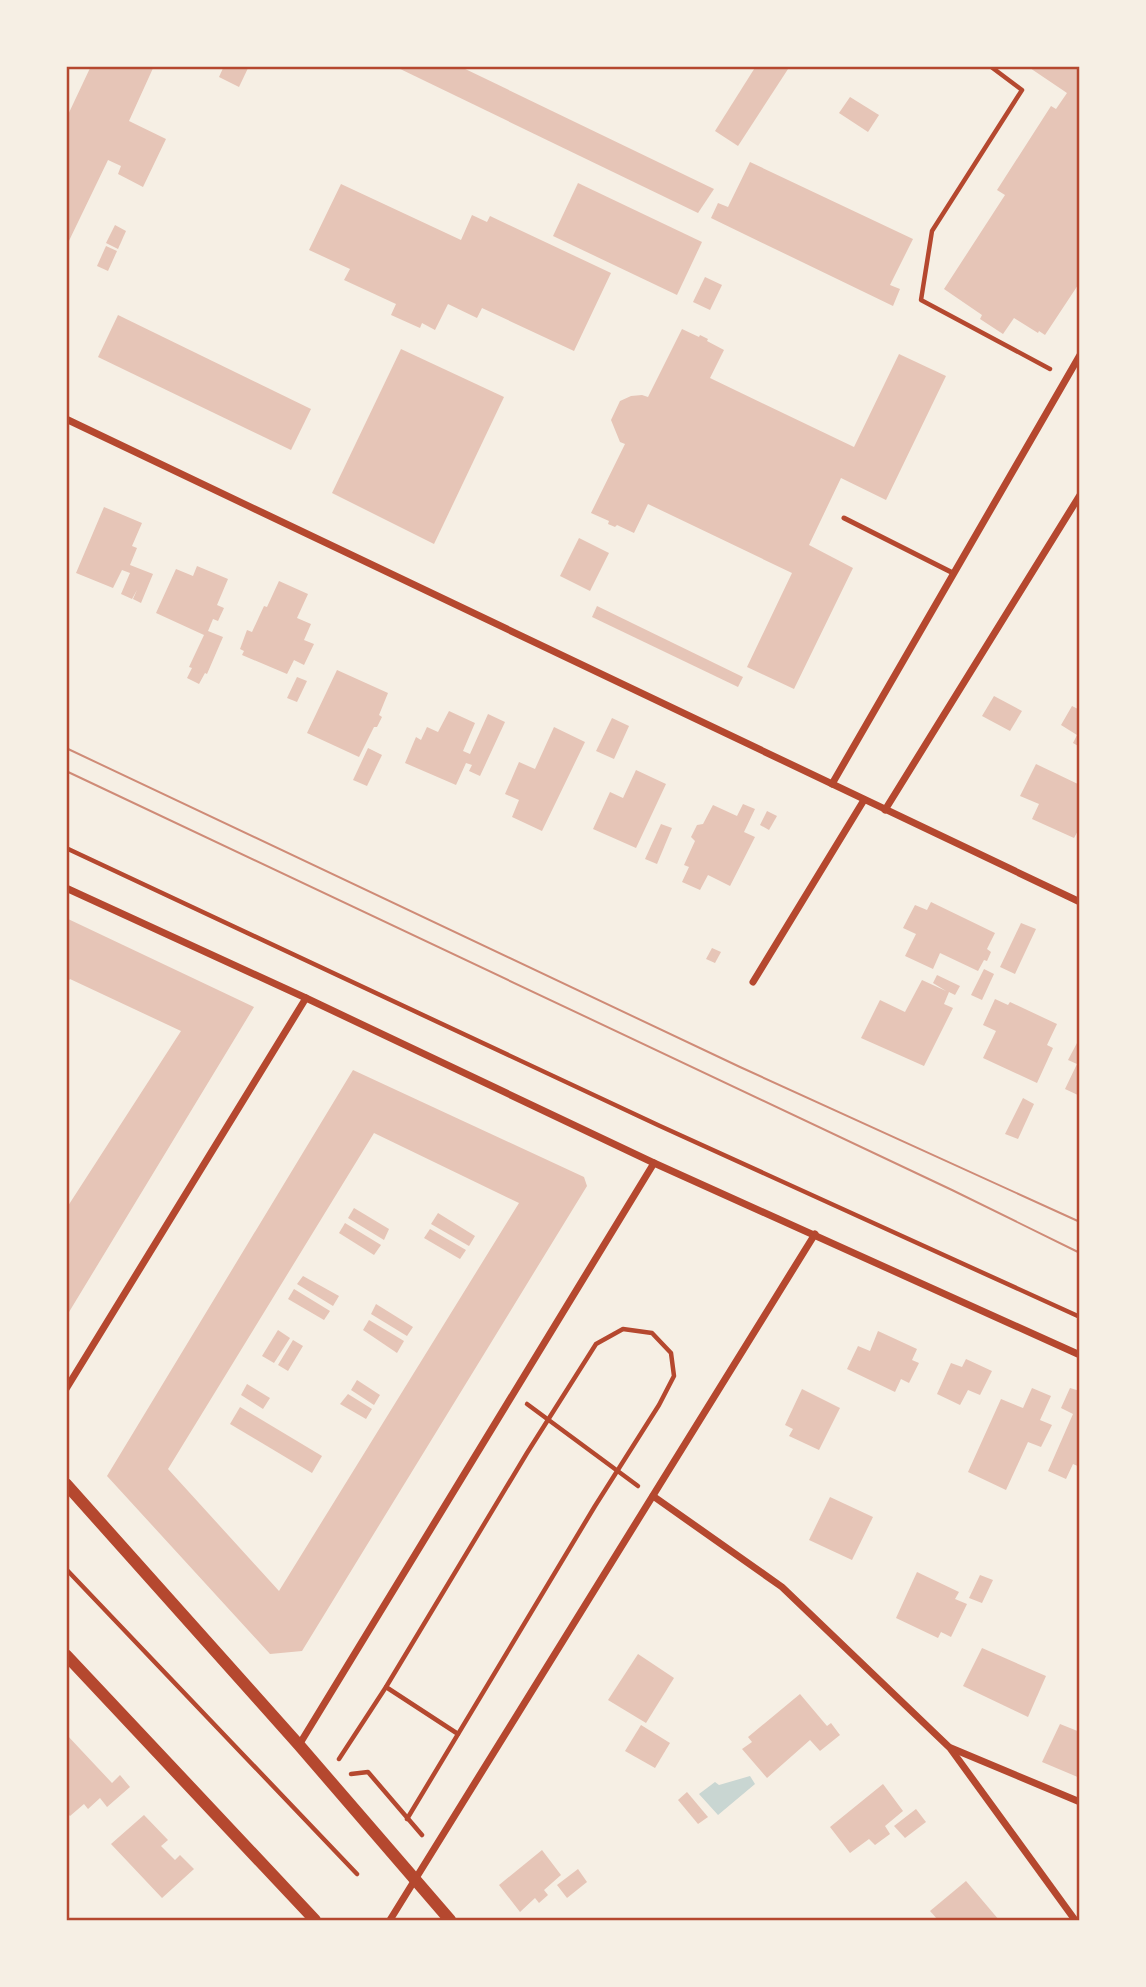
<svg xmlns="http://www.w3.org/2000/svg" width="1146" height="1987" viewBox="0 0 1146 1987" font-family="Cabin,sans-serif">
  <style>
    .water { fill: #c9d6d2 }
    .building { fill: #e6c5b7; fill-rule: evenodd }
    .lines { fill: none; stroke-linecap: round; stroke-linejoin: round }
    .path { stroke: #b5482f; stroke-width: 4.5 }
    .service { stroke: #b5482f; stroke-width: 5 }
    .minor { stroke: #b5482f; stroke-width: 7 }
    .tertiary { stroke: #b5482f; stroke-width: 12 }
    .tram { stroke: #cf8b77; stroke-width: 2 }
    .neatline { fill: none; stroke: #b5482f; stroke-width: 2.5 }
  </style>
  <rect width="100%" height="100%" fill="#f6efe4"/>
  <!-- water -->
  <path class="water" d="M750,1776l5,8 -37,31 -19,-21 16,-12 4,3z"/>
  <!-- building -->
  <g class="building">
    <path d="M91,66h63l-25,55 37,18 -23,48 -25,-13 3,-8 -13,-6 -42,87v-128z"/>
    <path d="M224,66h25l-10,21 -20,-10z"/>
    <path d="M394,66h65l255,123 -16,24z"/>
    <path d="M756,66h34l-52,80 -23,-15z"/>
    <path d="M1027,66h53v216l-35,53 -6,-4 -1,2 -24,-15 -11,16 -23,-15 2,-4 -38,-26 61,-94 -8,-5 54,-84 5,3 11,-16z"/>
    <path d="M850,97l29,18 -11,17 -29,-19z"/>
    <path d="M750,162l163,77 -23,46 10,4 -7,17 -182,-88 7,-15 10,4z"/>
    <path d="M578,183l124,59 -25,53 -124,-59z"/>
    <path d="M341,184l120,56 11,-25 15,7 3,-6 121,57 -37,78 -92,-43 -5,10 -29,-14 -13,26 -13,-7 -2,5 -29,-13 5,-11 -52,-24 6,-11 -41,-19z"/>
    <path d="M115,225l11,6 -8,18 -12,-6z"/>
    <path d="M106,246l11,5 -9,20 -11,-5z"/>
    <path d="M705,277l17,8 -12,25 -17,-8z"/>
    <path d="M118,315l193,94 -20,41 -193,-93z"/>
    <path d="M682,329l17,8 1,-2 8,4 -1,2 17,9 -14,28 144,69 45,-93 47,22 -60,124 -45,-22 -32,67 44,23 -59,121 -47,-22 45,-94 -144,-69 -14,29 -17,-8 -2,2 -7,-3 1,-3 -18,-8 34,-69 -5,-2 -9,-22 9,-19 11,-5 11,-1 6,2z"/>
    <path d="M401,349l103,48 -70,147 -102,-51z"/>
    <path d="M104,507l38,16 -10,23 5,2 -7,17 23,9 -12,29 -8,-4 4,-9 -5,9 -11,-5 9,-21 -8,-3 -9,18 -37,-15z"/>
    <path d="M579,538l30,15 -19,38 -30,-15z"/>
    <path d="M197,566l31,13 -11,26 7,3 -6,13 -5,-2 -5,12 15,6 -16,37 -2,-1 -6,11 -12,-6 5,-10 -3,-1 15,-32 -48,-22 20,-44 17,7z"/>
    <path d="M279,581l29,13 -11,24 14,6 -7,16 10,4 -10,21 -10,-5 -7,14 -45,-19 2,-4 -4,-2 7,-19 5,2 12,-26 3,1z"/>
    <path d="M597,606l146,71 -5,10 -146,-70z"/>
    <path d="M337,670l51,23 -9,22 3,2 -5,10h-3l-15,30 -52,-24z"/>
    <path d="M297,677l10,4 -10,21 -10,-4z"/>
    <path d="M994,696l28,15 -12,20 -28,-15z"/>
    <path d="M1072,706l8,4v37l-7,-4 4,-8 -16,-10z"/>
    <path d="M449,711l26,12 -12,28 7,3 18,-40 17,8 -25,54 -11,-5 3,-6 -6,-2 -10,22 -51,-22 11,-26 5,3 6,-13 11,5z"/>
    <path d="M612,718l17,8 -15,33 -18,-8z"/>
    <path d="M554,727l31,15 -43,89 -30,-14 7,-17 -14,-6 14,-32 16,7z"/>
    <path d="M368,748l14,7 -15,31 -14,-6z"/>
    <path d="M1036,764l44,21v42l-6,11 -42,-19 7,-15 -19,-8z"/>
    <path d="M636,770l30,14 -30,64 -43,-19 17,-37 13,6z"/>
    <path d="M743,804l12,5 -11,23 11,5 -25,49 -22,-11 -8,15 -18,-8 7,-15 -5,-2 11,-24 -4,-4 6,-12 6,-1 10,-19 24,11z"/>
    <path d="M767,811l10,5 -8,14 -9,-5z"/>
    <path d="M661,824l11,4 -15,36 -12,-5z"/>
    <path d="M931,902l64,31 -8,16 4,3 -4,9 -3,-1 -6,11 -38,-18 -7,16 -28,-13 11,-22 -13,-6 12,-23 12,5z"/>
    <path d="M66,918l188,89 -188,310v-108l115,-178 -111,-52 -4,5z"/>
    <path d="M1021,923l15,6 -21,45 -15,-7z"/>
    <path d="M712,948l9,4 -6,11 -9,-4z"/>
    <path d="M984,969l10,5 -12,26 -11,-5z"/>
    <path d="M937,975l23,11 -5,9 -6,-3 -5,12 9,4 -29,58 -63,-28 19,-38 25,12 17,-32 24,11 -13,-8z"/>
    <path d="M995,999l13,6 2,-3 47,22 -10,21 6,3 -16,35 -54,-25 13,-27 -13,-6z"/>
    <path d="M1077,1043l3,1v52l-15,-7 12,-25 -9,-4z"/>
    <path d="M353,1070l231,107 3,9 -285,465 -32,3 -163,-178zM374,1133l145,70 -240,388 -111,-122z"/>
    <path d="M1023,1098l11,6 -16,35 -13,-5z"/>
    <path d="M354,1208l35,21 -5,11 -36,-22z"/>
    <path d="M438,1213l37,23 -6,10 -38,-22z"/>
    <path d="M345,1223l36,22 -7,10 -35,-22z"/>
    <path d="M430,1229l36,21 -6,9 -36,-21z"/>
    <path d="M303,1276l36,20 -6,10 -36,-22z"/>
    <path d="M294,1289l36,22 -6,9 -36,-21z"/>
    <path d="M376,1304l37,23 -6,9 -36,-22z"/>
    <path d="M369,1320l35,21 -7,12 -34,-23z"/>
    <path d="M278,1330l12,8 -16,25 -12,-7z"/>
    <path d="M878,1331l39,18 -5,11 7,3 -10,20 -8,-4 -6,13 -48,-23 11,-23 12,5z"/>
    <path d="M293,1340l10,6 -15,25 -10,-6z"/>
    <path d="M966,1359l26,12 -12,24 -12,-5 -8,15 -23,-11 14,-31 11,4z"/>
    <path d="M357,1380l23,15 -6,10 -23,-15z"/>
    <path d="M247,1384l23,14 -7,11 -22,-14z"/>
    <path d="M1032,1388l19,8 -11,24 12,5 -11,22 -13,-5 -22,48 -38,-18 33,-73 22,9z"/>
    <path d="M1070,1388l10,3v76l-7,-3 -7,15 -18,-8 25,-57 -12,-6z"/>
    <path d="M802,1389l38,19 -21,42 -30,-14 4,-7 -8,-4z"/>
    <path d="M348,1394l24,15 -6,10 -26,-15z"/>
    <path d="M240,1407l82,49 -10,17 -82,-49z"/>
    <path d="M830,1497l43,20 -21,43 -43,-20z"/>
    <path d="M917,1572l42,20 -4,7 12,5 -16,33 -10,-5 -3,6 -42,-20z"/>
    <path d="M980,1575l13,5 -11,23 -13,-5z"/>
    <path d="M982,1648l64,28 -18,41 -65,-31z"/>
    <path d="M638,1654l36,24 -28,45 -38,-23z"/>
    <path d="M800,1694l27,32 4,-3 9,12 -20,16 -10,-11 -43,38 -25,-29 10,-7 -4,-5z"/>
    <path d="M1060,1724l20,8v46l-38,-16z"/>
    <path d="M641,1725l29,18 -15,25 -30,-17z"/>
    <path d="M66,1734l46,49 8,-8 10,12 -23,20 -7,-9 -12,11 -4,-5 -14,12 -4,-4z"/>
    <path d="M883,1784l20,27 -18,15 5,8 -15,11 -6,-6 -19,14 -20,-26z"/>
    <path d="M687,1792l21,25 -10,7 -20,-24z"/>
    <path d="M916,1809l10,13 -21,16 -11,-12z"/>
    <path d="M144,1815l24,25 -7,6 14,14 5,-5 14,14 -32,29 -51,-54z"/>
    <path d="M542,1850l19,25 -17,15 4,5 -9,8 -4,-5 -15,14 -21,-27z"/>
    <path d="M578,1869l9,13 -20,16 -10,-13z"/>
    <path d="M966,1881l33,39h-61l-8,-9z"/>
  </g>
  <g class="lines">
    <!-- path -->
    <g class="path">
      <path d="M990,66l32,24 -90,141 -11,69 129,69"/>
      <path d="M66,848l594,278 420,191"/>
      <path d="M527,1404l111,82"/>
      <path d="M66,1569l291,305"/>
      <path d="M386,1687l72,47"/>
      <path d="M339,1759l47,-72 141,-234 69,-109 27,-15 29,4 19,20 3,23 -15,29 -64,101 -188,313"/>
      <path d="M351,1774l17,-2 54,63"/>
    </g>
    <!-- service -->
    <path class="service" d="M844,518l109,55"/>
    <!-- minor -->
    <g class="minor">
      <path d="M66,419l1014,483"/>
      <path d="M832,784l248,-429"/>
      <path d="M885,810l195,-315"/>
      <path d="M66,888l240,110 348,165 426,192"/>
      <path d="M753,982l111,-182"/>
      <path d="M66,1389l240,-391"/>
      <path d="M653,1496l129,91 168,161 125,172"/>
      <path d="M299,1745l355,-582"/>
      <path d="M951,1748l129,54"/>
      <path d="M390,1920l425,-686"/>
    </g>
    <!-- tertiary -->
    <g class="tertiary">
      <path d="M66,1484l233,261 151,175"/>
      <path d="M66,1655l249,265"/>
    </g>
    <!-- tram -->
    <g class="tram">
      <path d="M66,748l674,319 340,155"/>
      <path d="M66,771l886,419 128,63"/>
    </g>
  </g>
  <!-- border -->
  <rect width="1146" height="1987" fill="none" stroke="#f6efe4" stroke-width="136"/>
  <rect x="68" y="68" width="1010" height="1851" class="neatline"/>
</svg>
